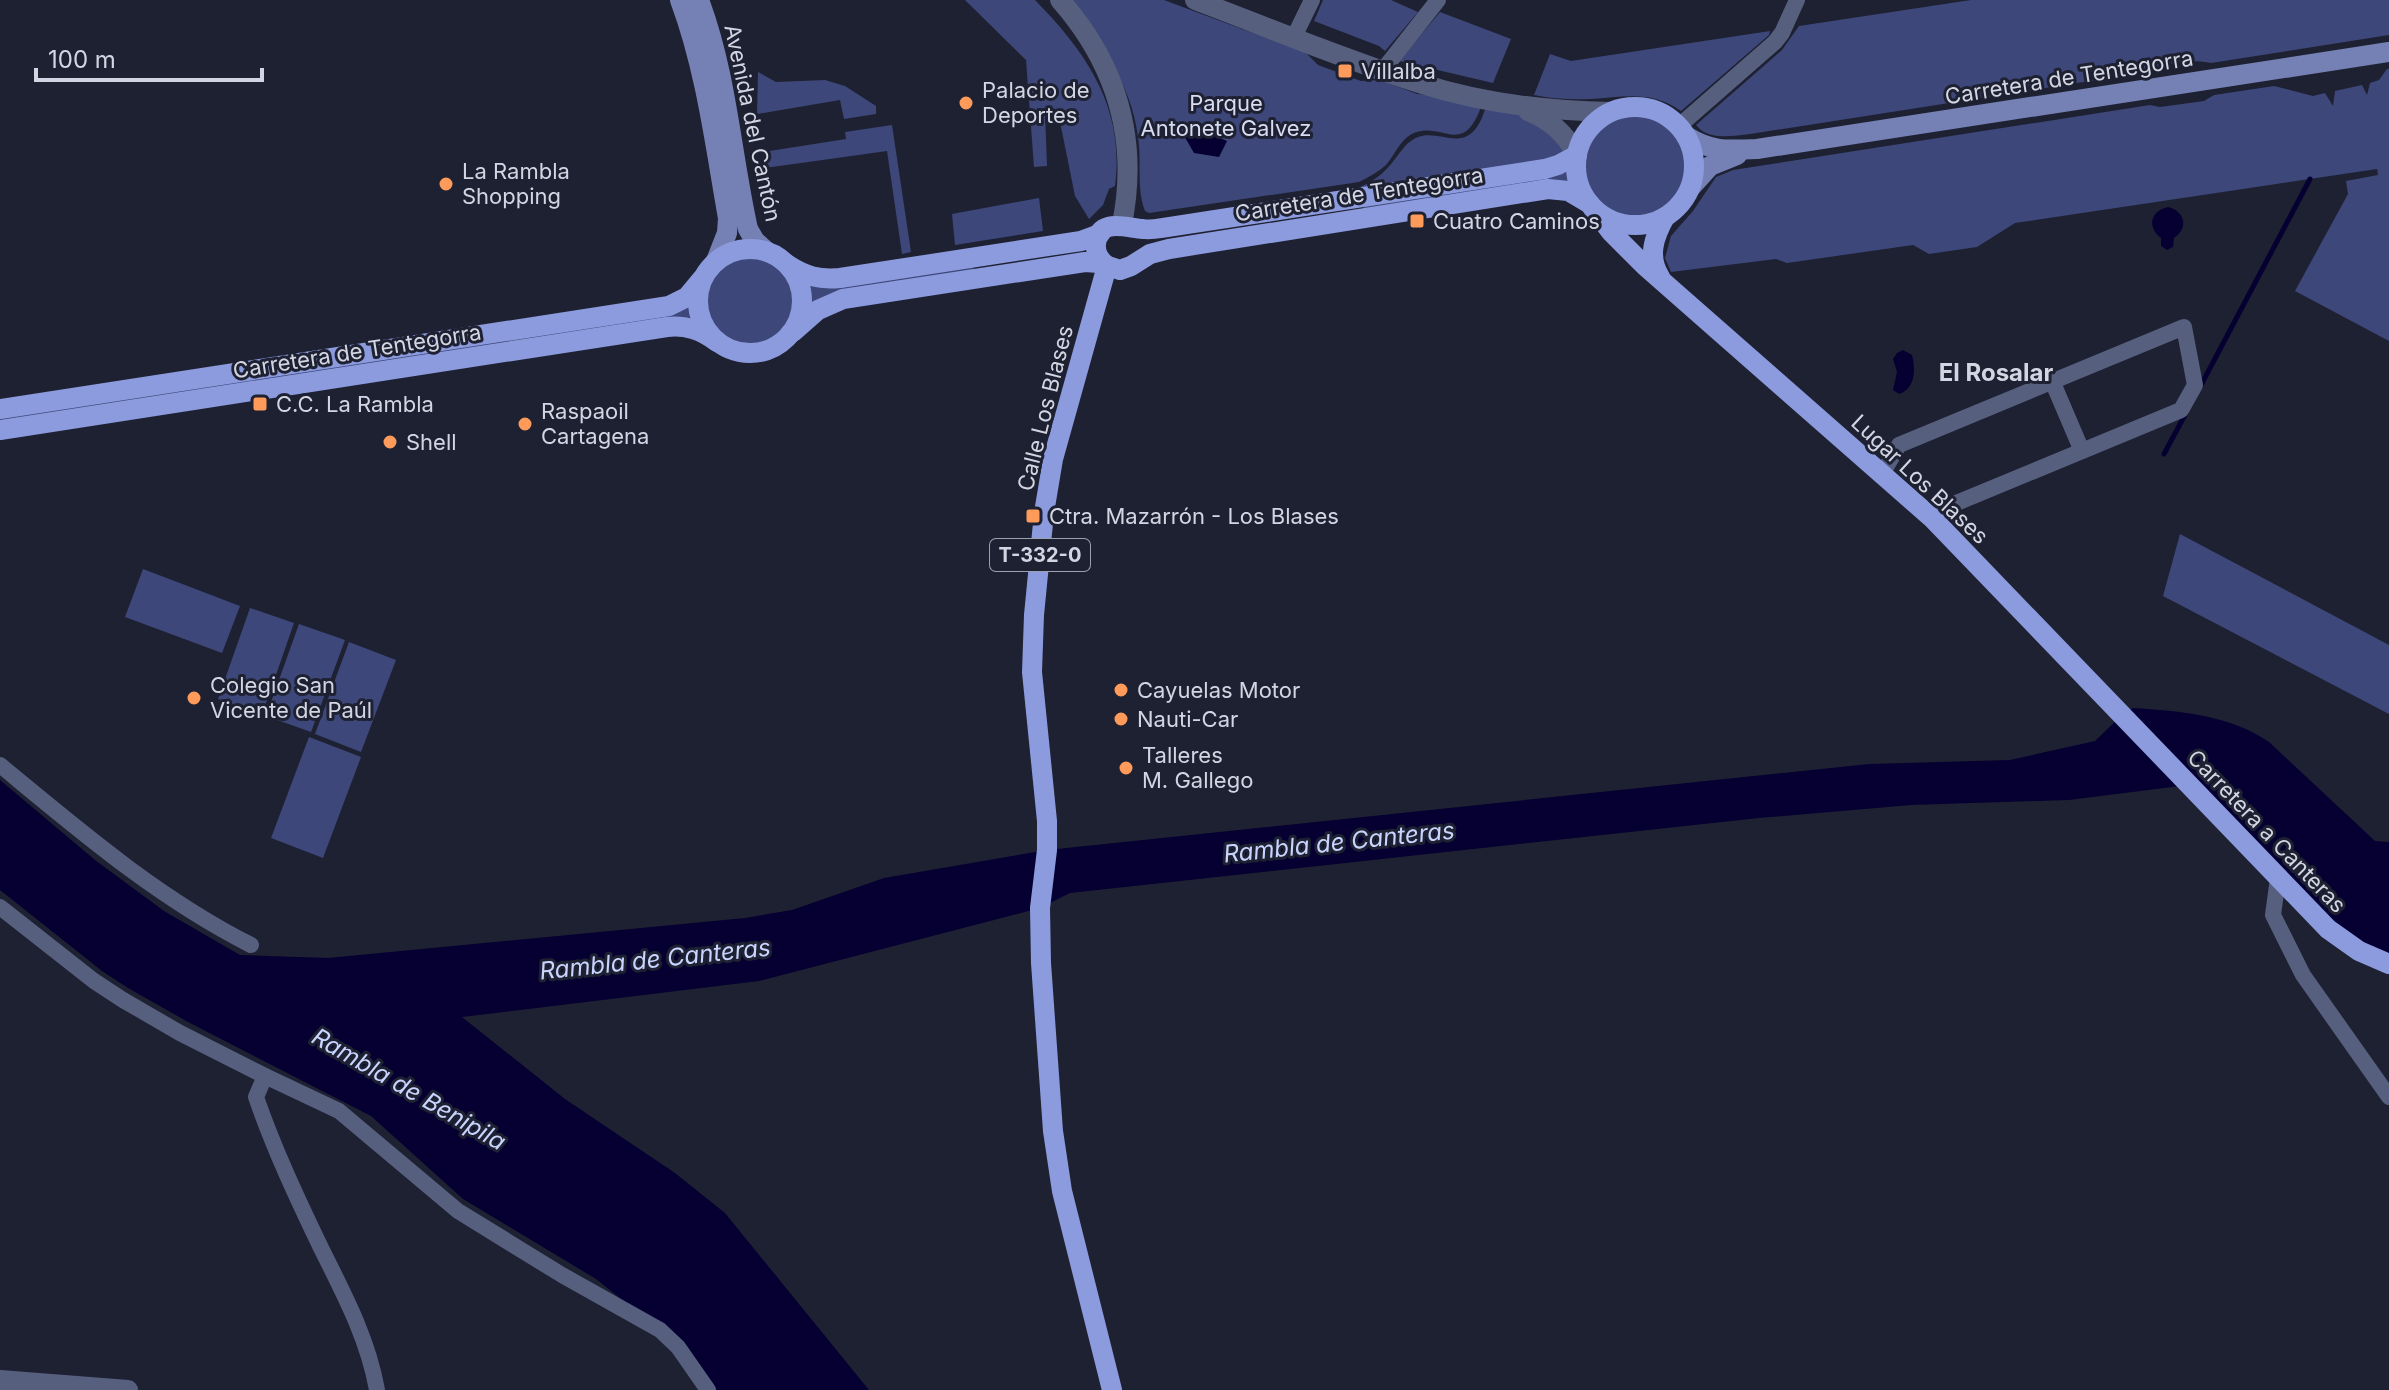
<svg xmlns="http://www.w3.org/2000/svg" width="2389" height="1390" viewBox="0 0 2389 1390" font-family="Inter,sans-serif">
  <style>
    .green { fill: #3d4779 }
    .water { fill: #050031 }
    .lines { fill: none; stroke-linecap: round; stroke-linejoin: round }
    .stream { stroke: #050031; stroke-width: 5 }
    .minor { stroke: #575f7f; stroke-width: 16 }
    .tertiary { stroke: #575f7f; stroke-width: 20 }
    .secondary { stroke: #7581b5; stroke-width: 20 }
    .primary { stroke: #8c9bde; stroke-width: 20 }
    .poi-dot { fill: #ff9b5a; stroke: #1e2132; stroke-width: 3 }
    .labels { text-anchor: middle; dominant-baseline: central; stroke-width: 6; stroke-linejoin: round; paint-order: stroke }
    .shield { fill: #1e2132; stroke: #9da0ad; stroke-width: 2 }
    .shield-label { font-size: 20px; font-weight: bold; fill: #d3d6e2 }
    .poi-label { font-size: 22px; fill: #d3d6e2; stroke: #1e2132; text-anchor: start }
    .street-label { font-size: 22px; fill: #d3d6e2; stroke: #1e2132 }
    .park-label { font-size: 22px; fill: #d7dcf1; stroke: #1e2132 }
    .neighbourhood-label { font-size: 24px; font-weight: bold; fill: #d3d6e2; stroke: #1e2132 }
    .water-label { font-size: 24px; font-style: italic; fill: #cad5ff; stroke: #1e2132 }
  </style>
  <rect width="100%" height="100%" fill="#1e2132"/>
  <!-- green -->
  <g class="green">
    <path d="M965,0h70c52,53 90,108 80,186l-6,3 -6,16 -14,14 -14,-23 -17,-84 -13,1 2,53 -13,1 -8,-107z"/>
    <path d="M1067,0h97l142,53 12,12 43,16 19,-1 37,14 67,4c-20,66 -42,19 -74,37 -11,7 -16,21 -24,30 -8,7 -17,12 -27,17l-210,31 -4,-2c-9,-23 -3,-49 -7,-74 -7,-55 -38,-94 -71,-137z"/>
    <path d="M1323,0h68l27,12 -33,39 -6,-5 -65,-25z"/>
    <path d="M1971,0h418v35l-178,28c-22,-5 -50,1 -69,10l-392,61c-18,2 -42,7 -54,-9l86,-75 17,-24z"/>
    <path d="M1440,12l71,27 -18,44 -94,-22z"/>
    <path d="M1770,31l-1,4 -88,76c-29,-21 -57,-14 -90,-12 -19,1 -38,0 -57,-4l16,-41 21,7z"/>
    <path d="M2387,69h2v272l-94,-50 53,-97 -2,-13 32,-6 -1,-6 -362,54 -38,24 -48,7 -16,-9 -126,18 -11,-4 -105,13 -6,-14 6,-22 22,-25 23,-34 17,-7 417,-65 10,2 44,-6 10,-6 60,-9 39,10 12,-3 8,13 2,-15 27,-6 5,10 3,-12 9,-3z"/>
    <path d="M758,72l18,10 49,-2 20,6 31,20v8l-32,5 -4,-19 -83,14z"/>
    <path d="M1488,99l92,44c10,-19 26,-33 47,-35 34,-5 72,25 67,62 -4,39 -42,65 -80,51 -14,-5 -28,-18 -40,-28l-209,25 -5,-31c17,-7 28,-18 38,-32 4,-5 8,-11 13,-14 27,-21 60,28 77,-42z"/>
    <path d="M892,125l19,127 -9,2 -15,-103 -122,17 -2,-16 83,-13 -1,-7z"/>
    <path d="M1039,198l4,33 -88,14 -3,-31z"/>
    <path d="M742,249l24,2 34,22 172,-15 3,21 -132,20 -61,44 -20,9 -13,1 -13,-2 -37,-20 -699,99v-21l669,-103c21,-20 45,-50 73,-57z"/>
    <path d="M2180,534l209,111v69l-226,-118z"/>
    <path d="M143,569l97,37 -18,47 -97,-36z"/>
    <path d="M250,608l44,15 -32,92 -44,-16z"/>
    <path d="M299,624l46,16 -34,92 -45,-16z"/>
    <path d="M349,642l47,18 -35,92 -46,-18z"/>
    <path d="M309,737l52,20 -38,101 -52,-20z"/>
  </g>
  <!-- water -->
  <g class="water">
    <path d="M1189,125l38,16 -8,16 -25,-4 -12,-21z"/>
    <path d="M2168,207c17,4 21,21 6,31l-1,9 -6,3 -6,-4v-8c-14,-11 -11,-27 7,-31z"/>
    <path d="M1903,350l9,5c4,15 3,34 -13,39l-6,-4 4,-18 -4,-13 4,-6z"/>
    <path d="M2133,708c47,3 97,7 136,34l106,99 14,1v122l-30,-13 -171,-166 -119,15 -158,5 -152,13 -689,75 -30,15 -281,73 -297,36 103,82 110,74 50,40 144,177h-161l-48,-60 -64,-51 -133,-80 -92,-83 -183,-94 -60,-34 -26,-17 -102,-81v-110l95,80 69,51 76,44 88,3 417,-40 47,-8 92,-32 163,-28 822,-86 141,-4 85,-19 27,-26z"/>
  </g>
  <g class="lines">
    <!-- stream -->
    <g class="stream">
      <path d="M2200,387l110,-208"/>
      <path d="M2164,454l22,-41"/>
    </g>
    <!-- minor -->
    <g class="minor">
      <path d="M1294,37l18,-37"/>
      <path d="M1383,70l55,-70"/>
      <path d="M1679,126l96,-84 7,-9 15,-33"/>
      <path d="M2053,383l29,68"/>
      <path d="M1882,474l17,-29 285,-118 11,58 -14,25 -239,99 -9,10"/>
      <path d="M0,765c80,66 158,133 251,180"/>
      <path d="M2278,878l-5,37 30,60 86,122"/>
      <path d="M0,907l94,74 29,19 57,33 85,43 74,35 119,100 104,64 98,55 18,17 30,43"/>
      <path d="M265,1076l-9,21c18,52 41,101 65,151 23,46 47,91 56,142"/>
    </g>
    <!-- tertiary -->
    <g class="tertiary">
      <path d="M1060,0c57,65 79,139 62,224"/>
      <path d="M1195,0c74,28 148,59 224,83 62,20 128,28 192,29"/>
      <path d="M1528,111c22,9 37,22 49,44"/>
      <path d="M0,1380l128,10"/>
    </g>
    <!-- secondary -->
    <g class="secondary">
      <path d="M680,0c26,70 35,145 48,218l-1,15 -11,28"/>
      <path d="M699,0c28,74 32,153 49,229l7,12 11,10"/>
      <path d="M1686,136c26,16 41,14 71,13l632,-97"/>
      <path d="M1691,187l19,-21 27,-11"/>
    </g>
    <!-- primary -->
    <g class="primary">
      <circle cx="1635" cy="166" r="59"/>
      <path d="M1592,207l19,25 34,34 288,253 395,410 31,22 30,13"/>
      <circle cx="750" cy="301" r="52"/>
      <path d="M788,265c17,11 31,15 52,13l241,-37 19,-7"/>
      <path d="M1107,266l-54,193 -9,54 -10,102 -2,57 15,149v29l-7,58 1,55 12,168 9,60 50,199"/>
      <path d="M1107,266c-7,-6 -12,-12 -11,-22 3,-27 30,-16 47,-15 6,1 13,0 19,-1l383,-59 13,-4 19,-10"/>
      <path d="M1660,277c-13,-21 -6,-40 5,-60"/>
      <path d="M793,332l25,-22 25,-11 242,-37 14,1 21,7 11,-4 19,-12 19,-5 379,-60 20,2 22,13"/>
      <path d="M0,409l669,-103 18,-9 15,-18"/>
      <path d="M0,430l667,-103c19,-2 34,3 50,15"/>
    </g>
  </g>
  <!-- markers -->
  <g class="poi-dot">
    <rect x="1337" y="63" width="16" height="16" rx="4"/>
    <circle cx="966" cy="103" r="8"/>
    <circle cx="446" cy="184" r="8"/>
    <rect x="1409" y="213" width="16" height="16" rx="4"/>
    <rect x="252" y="396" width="16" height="16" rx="4"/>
    <circle cx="525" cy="424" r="8"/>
    <circle cx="390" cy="442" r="8"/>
    <rect x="1025" y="508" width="16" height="16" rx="4"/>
    <circle cx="1121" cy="690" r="8"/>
    <circle cx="194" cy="698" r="8"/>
    <circle cx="1121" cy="719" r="8"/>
    <circle cx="1126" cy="768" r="8"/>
  </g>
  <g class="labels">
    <!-- shield labels -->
    <rect class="shield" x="990" y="539" width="100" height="32" rx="6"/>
    <g class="shield-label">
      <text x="1040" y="555">T-332-0</text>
    </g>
    <!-- poi labels -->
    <g class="poi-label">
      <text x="1361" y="71">Villalba</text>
      <text x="982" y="90">Palacio de<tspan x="982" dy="25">Deportes</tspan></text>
      <text x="462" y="171">La Rambla<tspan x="462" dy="25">Shopping</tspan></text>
      <text x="1433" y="221">Cuatro Caminos</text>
      <text x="276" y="404">C.C. La Rambla</text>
      <text x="541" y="411">Raspaoil<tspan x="541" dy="25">Cartagena</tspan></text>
      <text x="406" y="442">Shell</text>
      <text x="1049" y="516">Ctra. Mazarrón - Los Blases</text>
      <text x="210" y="685">Colegio San<tspan x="210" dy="25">Vicente de Paúl</tspan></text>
      <text x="1137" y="690">Cayuelas Motor</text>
      <text x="1137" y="719">Nauti-Car</text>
      <text x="1142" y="755">Talleres<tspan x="1142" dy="25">M. Gallego</tspan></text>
    </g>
    <!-- street labels -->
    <g class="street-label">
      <text transform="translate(2069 77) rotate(-9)">Carretera de Tentegorra</text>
      <text transform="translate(753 123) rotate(78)">Avenida del Cantón</text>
      <text transform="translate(1359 194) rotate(-9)">Carretera de Tentegorra</text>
      <text transform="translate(357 351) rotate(-9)">Carretera de Tentegorra</text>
      <text transform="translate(1045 408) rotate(-76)">Calle Los Blases</text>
      <text transform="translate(1920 479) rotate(43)">Lugar Los Blases</text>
      <text transform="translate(2267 831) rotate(46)">Carretera a Canteras</text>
    </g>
    <!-- park labels -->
    <g class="park-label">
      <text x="1226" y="103">Parque<tspan x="1226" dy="25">Antonete Galvez</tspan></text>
    </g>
    <!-- neighbourhood labels -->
    <g class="neighbourhood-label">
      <text x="1996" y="372">El Rosalar</text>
    </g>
    <!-- water labels -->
    <g class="water-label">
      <text transform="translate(1339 842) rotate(-6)">Rambla de Canteras</text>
      <text transform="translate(655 959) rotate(-6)">Rambla de Canteras</text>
      <text transform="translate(409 1089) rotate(30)">Rambla de Benipila</text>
    </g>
  </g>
  <!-- scale -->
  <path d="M36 68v12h226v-12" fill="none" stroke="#d3d6e2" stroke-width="4"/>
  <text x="48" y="68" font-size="24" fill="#d3d6e2" stroke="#1e2132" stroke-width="6" paint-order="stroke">100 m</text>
</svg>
